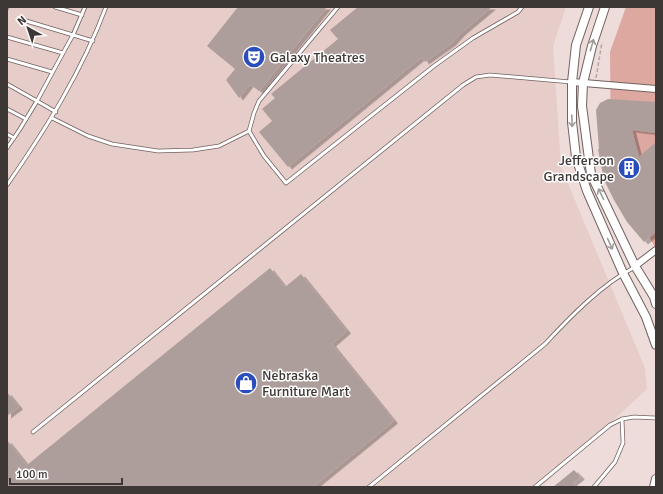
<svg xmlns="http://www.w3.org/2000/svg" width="663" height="494" viewBox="0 0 663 494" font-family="Signika,sans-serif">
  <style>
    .built { fill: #e7cdc9 }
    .green { fill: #dda8a0 }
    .building { fill: #ae9e9b; filter: url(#shadow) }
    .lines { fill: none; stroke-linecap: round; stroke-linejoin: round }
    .service-casing { stroke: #706260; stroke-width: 4.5 }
    .minor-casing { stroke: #706260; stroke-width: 8 }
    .tertiary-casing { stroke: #706260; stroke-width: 10 }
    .path { stroke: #b5a8a5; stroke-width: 1.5; stroke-dasharray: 4 2; stroke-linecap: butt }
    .service { stroke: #fff; stroke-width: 3 }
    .minor { stroke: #fff; stroke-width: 6 }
    .tertiary { stroke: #fff; stroke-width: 8 }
    .oneway { stroke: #9e9b9a }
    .labels { text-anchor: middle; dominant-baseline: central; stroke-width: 3; stroke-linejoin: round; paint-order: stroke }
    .poi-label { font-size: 14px; fill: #3d3736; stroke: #fff; text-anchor: start }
  </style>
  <defs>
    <filter id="shadow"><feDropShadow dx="4" dy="2.5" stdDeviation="0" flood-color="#0004"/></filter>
  </defs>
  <rect width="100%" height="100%" fill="#eddcd9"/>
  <!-- built -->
  <path class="built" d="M7,7h559l-13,39 8,121 84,201 2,21 -106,98h-534z"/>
  <!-- green -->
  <path class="green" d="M626,7h30v242l-45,-81 -1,-116z"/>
  <!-- building -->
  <g class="building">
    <path d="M238,7h89l-68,84 -9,-7 -11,14 -13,-18 9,-11 -28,-23z"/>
    <path d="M358,7h134l-31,26 -9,10 -27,19 -3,-5 -134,110 -29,-35 13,-11 -10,-12 13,-11 -4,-4 67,-55 -8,-9z"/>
    <path d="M608,99l48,3v31l-24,-3 7,27 17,-15v90l-12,10 -17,-20 -13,-22 -10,-20 -6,-31h1l-3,-39 4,-7z"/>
    <path d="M270,268l15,19 16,-13 46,57 -15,13 62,77 -81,66h-306v-47l20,25z"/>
    <path d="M7,392l12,15 -12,9z"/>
    <path d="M574,470l7,7 -8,6 3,4h-23z"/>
  </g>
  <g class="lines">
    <!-- service casing -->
    <g class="service-casing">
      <g id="service">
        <path d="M55,7l27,8"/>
        <path d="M338,7l-79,94 -5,12 -5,18 15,25 22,27 148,-117 39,-28 45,-26 4,-5"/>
        <path d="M7,8v-1"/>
        <path d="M23,20l70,21"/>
        <path d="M7,37l56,16 10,-18 12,-28"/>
        <path d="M7,59l45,13"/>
        <path d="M7,84l30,17 26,-48"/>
        <path d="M7,109l19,10"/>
        <path d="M52,118l36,18 24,8 46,7 35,-1 26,-4 30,-15"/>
        <path d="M7,134l7,4"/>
        <path d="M7,148l13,-19 17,-28 19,11"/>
        <path d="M7,185c39,-56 75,-114 99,-178"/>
        <path d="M33,432l430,-347 13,-8 14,-2 81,7"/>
        <path d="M369,487l176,-143c25,-27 57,-60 90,-77"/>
        <path d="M535,487l75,-62 12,-6 12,-2 22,1"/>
        <path d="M594,487l21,-25 8,-19 -1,-24"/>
      </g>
    </g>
    <!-- minor casing -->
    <g class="minor-casing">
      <g id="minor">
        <path d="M572,82l84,7"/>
        <path d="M635,266l21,-16"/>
      </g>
    </g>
    <!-- tertiary casing -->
    <g class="tertiary-casing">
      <g id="tertiary">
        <path d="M589,7l-13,38 -4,37v40l4,35 11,34 36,82 23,44 10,28"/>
        <path d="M605,7l-13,39 -9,37 -1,23 9,68 44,92 19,31 2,7"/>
        <path d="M654,487l2,-8"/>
      </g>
    </g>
    <!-- path -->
    <path class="path" d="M596,78l6,-36"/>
    <!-- service -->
    <use href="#service" class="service"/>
    <!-- minor -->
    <use href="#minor" class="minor"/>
    <!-- tertiary -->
    <use href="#tertiary" class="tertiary"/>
  </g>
  <!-- one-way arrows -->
  <defs><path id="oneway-shaft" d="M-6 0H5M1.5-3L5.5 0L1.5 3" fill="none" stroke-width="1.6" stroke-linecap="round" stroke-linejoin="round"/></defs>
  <g class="oneway">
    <use href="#oneway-shaft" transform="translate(592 45) rotate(-74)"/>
    <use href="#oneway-shaft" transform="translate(572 121) rotate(88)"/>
    <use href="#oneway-shaft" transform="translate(601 194) rotate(-116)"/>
    <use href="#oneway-shaft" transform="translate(610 244) rotate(66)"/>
  </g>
  <!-- icons -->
  <defs>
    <g id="theatre-disc" transform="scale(1.15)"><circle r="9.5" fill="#2b4dbc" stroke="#fff"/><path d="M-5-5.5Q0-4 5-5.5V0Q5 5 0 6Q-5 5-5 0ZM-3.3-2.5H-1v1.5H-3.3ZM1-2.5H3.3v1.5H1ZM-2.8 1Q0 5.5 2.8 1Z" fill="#fff"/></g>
    <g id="building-disc" transform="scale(1.15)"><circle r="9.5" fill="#2b4dbc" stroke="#fff"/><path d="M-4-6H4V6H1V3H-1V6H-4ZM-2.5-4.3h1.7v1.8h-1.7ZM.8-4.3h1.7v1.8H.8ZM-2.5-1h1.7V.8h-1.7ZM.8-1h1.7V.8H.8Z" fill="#fff"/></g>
    <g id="shop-disc" transform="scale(1.15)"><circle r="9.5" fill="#2b4dbc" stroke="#fff"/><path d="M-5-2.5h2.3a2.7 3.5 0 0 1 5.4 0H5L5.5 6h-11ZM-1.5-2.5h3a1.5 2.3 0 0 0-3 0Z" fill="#fff"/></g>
  </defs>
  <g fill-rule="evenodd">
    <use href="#theatre-disc" x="254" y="57"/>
    <use href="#building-disc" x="629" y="168"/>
    <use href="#shop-disc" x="246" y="383"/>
  </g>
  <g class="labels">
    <!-- poi labels -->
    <g class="poi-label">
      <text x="270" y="57">Galaxy Theatres</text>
      <text x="614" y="160" text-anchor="end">Jefferson<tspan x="614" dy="16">Grandscape</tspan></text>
      <text x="262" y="375">Nebraska<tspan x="262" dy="16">Furniture Mart</tspan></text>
    </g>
  </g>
  <!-- border -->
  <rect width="663" height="494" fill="none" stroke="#3d3736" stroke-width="16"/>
  <!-- north arrow -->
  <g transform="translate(28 28) rotate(320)" stroke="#ffffff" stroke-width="3" paint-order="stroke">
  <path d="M0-3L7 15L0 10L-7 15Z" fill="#3d3736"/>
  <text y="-6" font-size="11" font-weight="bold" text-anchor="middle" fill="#3d3736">N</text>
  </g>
  <!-- scale -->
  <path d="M10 478v6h112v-6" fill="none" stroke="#3d3736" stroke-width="2"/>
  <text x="16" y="478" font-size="12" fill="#3d3736" stroke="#ffffff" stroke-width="3" paint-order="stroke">100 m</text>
</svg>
